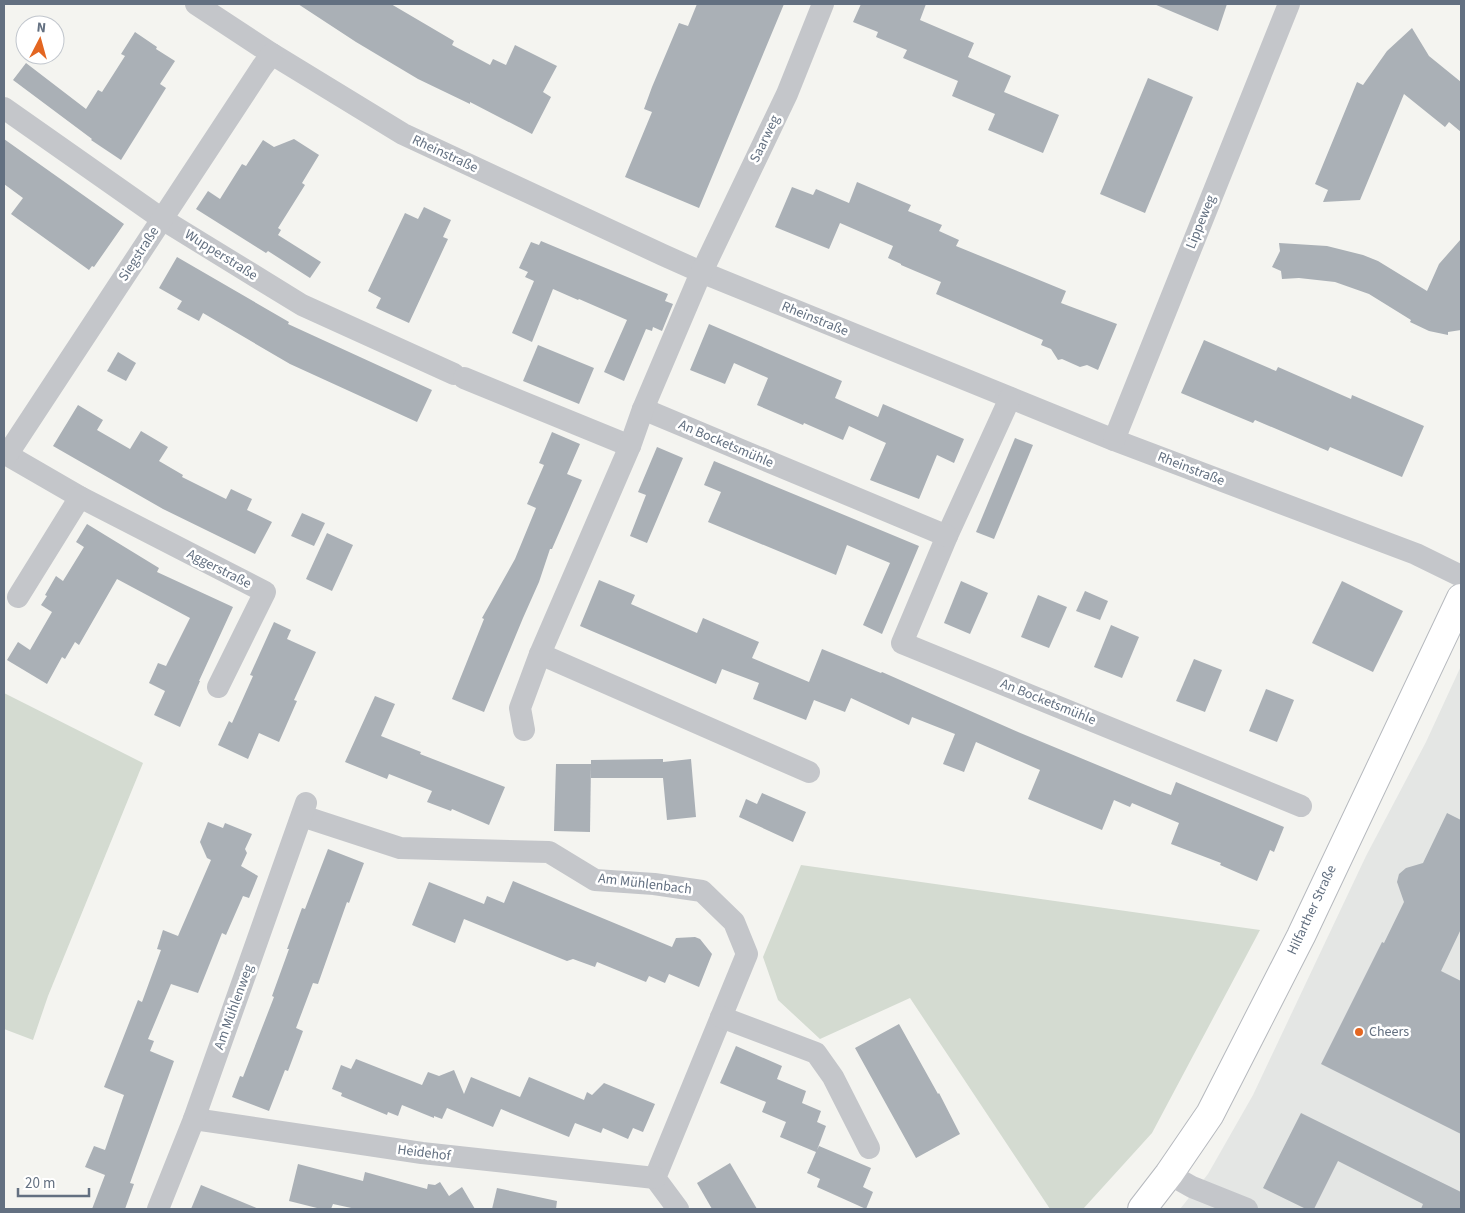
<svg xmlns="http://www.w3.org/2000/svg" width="1465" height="1213" viewBox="0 0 1465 1213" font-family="'Source Sans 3',sans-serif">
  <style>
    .built { fill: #e4e6e4 }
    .green { fill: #d4dbd1 }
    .building { fill: #aab0b6 }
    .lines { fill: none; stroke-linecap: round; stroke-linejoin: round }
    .secondary-casing { stroke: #b6b9be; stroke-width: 30 }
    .minor { stroke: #c4c6ca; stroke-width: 22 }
    .secondary { stroke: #fff; stroke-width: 28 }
    .poi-dot { fill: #e36621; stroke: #fff; stroke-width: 2 }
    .labels { text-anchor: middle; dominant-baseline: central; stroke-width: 5; stroke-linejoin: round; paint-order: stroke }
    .street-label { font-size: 14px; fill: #637081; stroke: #fff }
    .poi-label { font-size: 14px; fill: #637081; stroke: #fff; text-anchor: start }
  </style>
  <rect width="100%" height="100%" fill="#f4f4f0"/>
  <!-- built -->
  <path class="built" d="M1461,666v543h-281l28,-35 45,-79 113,-239 60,-114z"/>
  <!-- green -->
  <g class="green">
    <path d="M4,693l139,70 -95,233 -15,44 -29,-11z"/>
    <path d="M801,865l459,65 -108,203 -69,76h-33l-140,-211 -90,41 -42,-39 -15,-43z"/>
  </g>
  <!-- building -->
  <g class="building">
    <path d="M298,4h93l63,37 -2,4 38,20 3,-6 13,6 9,-20 42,21 -14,26 8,5 -19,37 -62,-32v2l-52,-25 -62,-37z"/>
    <path d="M697,4h87l-85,204 -74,-31 27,-65 -8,-3 8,-22 27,-64 9,3z"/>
    <path d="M861,4h65l-6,16 54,23 -6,14 43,19 -7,16 55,23 -16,38 -55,-23 7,-16 -43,-18 6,-15 -55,-23 4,-8 -31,-13 2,-5 -25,-10z"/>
    <path d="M1154,4h73l-9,27z"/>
    <path d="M1412,28l17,28 32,26v50l-12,-10 -4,5 -41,-33 -44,106 -37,2 5,-12 -13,-6 42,-102 6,3 24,-34z"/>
    <path d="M135,32l22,15 -1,2 19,12 -15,23 6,4 -45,72 -30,-20 1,-1 -79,-59 13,-17 60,46 12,-19 4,2 23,-36 -4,-2z"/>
    <path d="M1148,78l45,19 -48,116 -45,-19z"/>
    <path d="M4,139l120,85 -30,43 -2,-1 -3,4 -78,-56 12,-16 -19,-14z"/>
    <path d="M294,139l25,16 -17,28 3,2 -27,43 3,2 -3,5 43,27 -11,16 -42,-27 -2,2 -70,-44 12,-18 12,8 22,-35 4,2 17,-26 11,7z"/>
    <path d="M857,182l54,23 -3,6 34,14 -3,6 20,9 -3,6 110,45 -5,12 56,21 -19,46 -11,-5 -7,2 -18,-8 -4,1 -7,-11 -10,-4 2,-5 -107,-46 5,-12 -40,-17v-1l-13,-6 5,-12 -53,-23 -11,26 -54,-22 17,-40 21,8 3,-6 33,14z"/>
    <path d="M424,207l27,13 -8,17 5,2 -39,84 -33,-15 5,-10 -13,-7 37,-78 13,6z"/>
    <path d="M1461,239v91l-13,2v3l-19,-4 -19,-9 1,-2 -42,-26 -34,-12 -36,-4 -17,1 -1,-8 -9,-4 8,-16 -1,-8 48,3 36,9 15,6 49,30 12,-27z"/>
    <path d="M541,241l127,53 -3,7 8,3 -11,27 -9,-4 -1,4 -6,-2 -22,52 -20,-9 23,-52 -48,-21 -1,1 -25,-11 -21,53 -20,-9 22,-52 -9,-4 3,-5 -9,-4 12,-26 8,3z"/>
    <path d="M177,257l112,65 -1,2 144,66 -15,32 -127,-58 -87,-51 -4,8 -22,-12 5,-8 -23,-13z"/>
    <path d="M709,324l133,57 -7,17 43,19 5,-13 81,35 -10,24 -17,-8 -18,44 -49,-19 16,-37 -37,-17 -6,14 -39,-17 -1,2 -46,-20 11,-27 -34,-15 -9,21 -35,-14z"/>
    <path d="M1204,340l72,31 2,-4 73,32 1,-4 72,31 -22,51 -72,-30 -2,4 -73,-31 -2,3 -72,-30z"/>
    <path d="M538,345l56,23 -15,36 -56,-23z"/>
    <path d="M118,352l18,11 -10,18 -19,-10z"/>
    <path d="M78,405l25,15 -6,10 33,19 11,-18 27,16 -9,14 24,14 -1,2 44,22 5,-10 21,10 -5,11 25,12 -17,32 -92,-45 -110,-63z"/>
    <path d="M552,432l28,12 -13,30 15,6 -30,69h-2l-11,33 -16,36 -39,94 -32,-13 32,-80 -2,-1 33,-59 21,-51 -9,-4 17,-39 -5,-2z"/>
    <path d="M1015,438l18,7 -39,94 -18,-7z"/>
    <path d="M657,447l26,11 -36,85 -17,-7 16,-41 -8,-3z"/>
    <path d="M714,461l205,85 -37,88 -19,-9 27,-62 -43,-18 -11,30 -128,-53 13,-30 -17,-7z"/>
    <path d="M302,513l23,10 -11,23 -23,-10z"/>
    <path d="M87,524l72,44 -2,4 76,35 -34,74h1l-20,46 -26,-12 11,-24 -16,-8 9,-20 8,3 24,-48 -73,-39 -38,66 -4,-3 -10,17 -3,-2 -15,27 -40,-24 11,-18 12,8 22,-38 -11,-7 6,-9 -2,-1 11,-19 7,5 21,-34 -8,-5z"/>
    <path d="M327,533l26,12 -21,46 -26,-12z"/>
    <path d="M599,580l36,15 -4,9 66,29 6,-15 56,24 -7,16 57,24 13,-33 59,24 1,-1 136,60 142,59 11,4 5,-13 108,45 -10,25 -4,-2 -13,31 -37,-16 1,-2 -50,-19 8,-21 -47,-20 -2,4 -16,-7 -12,30 -74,-31 12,-29 -64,-28 -12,30 -21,-8 12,-30 -43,-17 -3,8 -58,-27 -6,14 -31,-12 -8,20 -53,-21 6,-16 -37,-14 -6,15 -136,-58z"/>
    <path d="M961,581l27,12 -18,41 -26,-11z"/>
    <path d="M1342,581l61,30 -30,61 -61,-29z"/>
    <path d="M1085,591l23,10 -8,19 -24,-9z"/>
    <path d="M1038,595l29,12 -18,41 -28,-11z"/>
    <path d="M274,622l17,8 -4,9 29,13 -22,48 3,1 -18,41 -20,-9 -11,26 -30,-14 11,-24 3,2 21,-47 -3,-1z"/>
    <path d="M1111,625l28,12 -17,41 -28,-11z"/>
    <path d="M1194,659l28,11 -17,42 -29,-11z"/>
    <path d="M1266,689l28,11 -17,42 -28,-11z"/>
    <path d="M375,696l20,8 -14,32 40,16 -1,2 85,33 -16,38 -37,-16 -1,2 -24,-9 5,-11 -43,-17 -2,5 -42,-17z"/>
    <path d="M663,759v3l28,-3 5,58 -29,3 -4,-42h-72v-18z"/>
    <path d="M556,764h35l-1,68 -36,-1z"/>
    <path d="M762,793l44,19 -13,30 -54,-25 7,-18 11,5z"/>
    <path d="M1447,813l14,7v109l-20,42 20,10v153l-140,-70 61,-122 2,1 20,-41 -7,-20 2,-8 7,-6 17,-5z"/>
    <path d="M208,822l15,6 2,-5 27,11 -7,15 2,4 -6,13 17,10 -9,22 -6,-2 -17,39 -4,-2 -24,60 -27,-9 -23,55 6,2 -4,10 24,10 -44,122 4,1 -9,25h-33l13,-34 -20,-8 9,-21 11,4 19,-55 -20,-8 34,-87 4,2 19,-52 -4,-1 6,-19 15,6 33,-76 -4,-2 -7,-16z"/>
    <path d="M328,849l36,14 -15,40 -2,-1 -29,82 -5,-1 -17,45 7,3 -15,40 -3,-1 -16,41 -37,-14 8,-21 3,1 31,-80 -2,-1 17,-47h-2l15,-41 3,1z"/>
    <path d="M513,881l159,66 4,-9 19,-1 5,2 12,15 -13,33 -30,-13 -4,9 -16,-7 -3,6 -49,-20 -2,5 -22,-8 -6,2 -103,-42 -9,24 -43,-18 17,-43 55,22 3,-8 17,7z"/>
    <path d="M899,1024l39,70 1,-1 21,41 -44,24 -61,-110z"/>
    <path d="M736,1046l46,20 -5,13 29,12 -4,12 19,8 -4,11 9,4 -9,24 2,-4 52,22 -8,19 10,5 -7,17 -49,-22 3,-8 -13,-6 9,-21 -36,-15 6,-15 -24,-10 4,-10 -46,-19z"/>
    <path d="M356,1059l66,26 6,-13 11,4 15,-6 10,24 7,-17 49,20 9,-20 55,23 3,-8 5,3 12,-12 51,21 -12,28 -10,-4 -5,11 -25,-11 -2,5 -26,-10 -6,14 -68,-28 -8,18 -46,-19 -5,11 -8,-3v2l-32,-13 -4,11 -10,-4 -1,3 -46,-19 1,-3 -10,-4 9,-24 10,4z"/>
    <path d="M1301,1113l160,79v17h-40l2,-5 -85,-43 -24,48h-8l-43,-21z"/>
    <path d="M730,1163l27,46h-45l-15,-26z"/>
    <path d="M298,1164l65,17 2,-9 62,17 1,-5 7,1 5,-3 9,14 13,-9 13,22h-119l-23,-5 -2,5h-10l-32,-8z"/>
    <path d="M201,1185l58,24h-68z"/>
    <path d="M497,1188l60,13 -1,8h-64z"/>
  </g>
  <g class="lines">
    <!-- secondary casing -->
    <g class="secondary-casing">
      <path id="secondary" d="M1142,1209l27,-35 41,-60 91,-178 160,-338"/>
    </g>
    <!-- minor -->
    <g class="minor">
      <path d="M196,4l76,50 131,80 260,121 38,17 413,168 302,114 45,22"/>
      <path d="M4,108l158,111 140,86 152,69"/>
      <path d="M464,378l166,68"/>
      <path d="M1010,398l-63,138 -45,107 399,163"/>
      <path d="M643,409l304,127"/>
      <path d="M1114,440l175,-436"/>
      <path d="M4,453l76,44 185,95 -47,95"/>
      <path d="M7,455l255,-388 10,-13"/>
      <path d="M18,597l62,-100"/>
      <path d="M540,654l269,118"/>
      <path d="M524,730l-4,-22 20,-54 90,-208 13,-37 54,-127 90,-188 36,-90"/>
      <path d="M302,816l98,32 149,4 46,28 59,4 48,7 32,31 13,32 -92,224 23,31"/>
      <path d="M721,1017l95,36 17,24 36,71"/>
      <path d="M194,1119l228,34 233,25"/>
      <path d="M1169,1174l23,13 55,22"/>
      <path d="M158,1209l36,-90 112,-316"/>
    </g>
    <!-- secondary -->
    <use href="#secondary" class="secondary"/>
  </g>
  <!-- markers -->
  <circle class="poi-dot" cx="1359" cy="1032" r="5"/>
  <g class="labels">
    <!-- street labels -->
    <g class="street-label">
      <text transform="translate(765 139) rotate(-64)">Saarweg</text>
      <text transform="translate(445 154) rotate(25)">Rheinstraße</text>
      <text transform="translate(1201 222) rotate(-68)">Lippeweg</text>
      <text transform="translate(139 254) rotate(-57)">Siegstraße</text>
      <text transform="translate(221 255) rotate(32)">Wupperstraße</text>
      <text transform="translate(815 319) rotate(22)">Rheinstraße</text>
      <text transform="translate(726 444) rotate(23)">An Bocketsmühle</text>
      <text transform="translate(1191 469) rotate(21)">Rheinstraße</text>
      <text transform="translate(219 569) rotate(27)">Aggerstraße</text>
      <text transform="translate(1048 702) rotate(22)">An Bocketsmühle</text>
      <text transform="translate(645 884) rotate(7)">Am Mühlenbach</text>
      <text transform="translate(1312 910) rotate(-65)">Hilfarther Straße</text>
      <text transform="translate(234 1007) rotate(-70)">Am Mühlenweg</text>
      <text transform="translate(424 1153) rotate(7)">Heidehof</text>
    </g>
    <!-- poi labels -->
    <g class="poi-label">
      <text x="1369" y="1032">Cheers</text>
    </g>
  </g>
  <!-- border -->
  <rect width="1465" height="1213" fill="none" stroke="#637081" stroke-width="10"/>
  <!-- north arrow -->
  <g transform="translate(40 40) rotate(6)"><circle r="24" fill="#ffffff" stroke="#c1c6cd"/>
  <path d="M0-4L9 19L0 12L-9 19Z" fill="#e36621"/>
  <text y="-8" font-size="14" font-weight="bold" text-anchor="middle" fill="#637081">N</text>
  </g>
  <!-- scale -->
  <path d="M18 1188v8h71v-8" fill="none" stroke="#637081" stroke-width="2.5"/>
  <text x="25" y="1188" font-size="15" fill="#637081" stroke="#ffffff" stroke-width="4" paint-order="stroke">20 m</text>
</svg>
